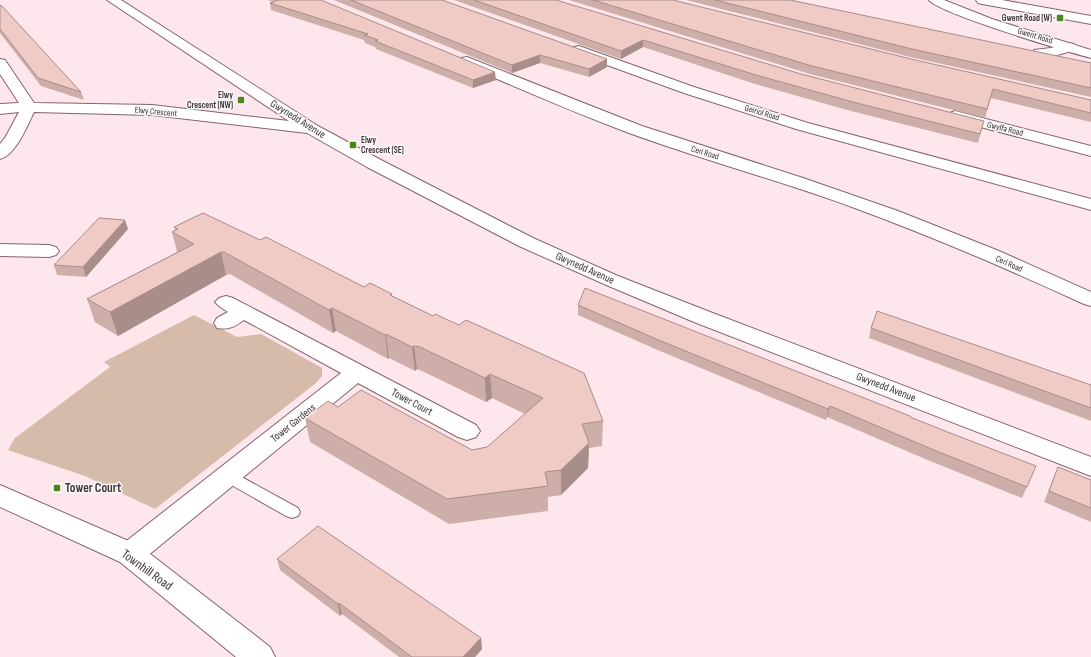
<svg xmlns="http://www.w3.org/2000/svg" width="1091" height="657" viewBox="0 0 1091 657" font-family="'Sofia Sans Condensed',sans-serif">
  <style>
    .green { fill: #d6bbaa }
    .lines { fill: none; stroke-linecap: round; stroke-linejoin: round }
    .lane-casing { stroke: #85646d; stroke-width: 2 }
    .street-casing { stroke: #85646d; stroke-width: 2 }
    .secondary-casing { stroke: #85646d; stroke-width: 2 }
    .lane { fill: #fff; fill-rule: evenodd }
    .street { fill: #fff; fill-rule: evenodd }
    .secondary { fill: #fff; fill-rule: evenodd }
    .wall { fill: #ceaea9 }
    .shaded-wall { fill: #a88d8a }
    .building { fill: #f0cac5; stroke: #a88d8a }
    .poi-dot { fill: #51851b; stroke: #fafafa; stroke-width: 1.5 }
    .labels { text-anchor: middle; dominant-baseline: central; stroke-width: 3; stroke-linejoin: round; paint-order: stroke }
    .far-poi-label { font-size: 9px; font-weight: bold; fill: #433539; stroke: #fafafa; text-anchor: end }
    .far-street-label { font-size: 9px; fill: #433539; stroke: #fafafa }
    .street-label { font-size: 11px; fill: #433539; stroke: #fafafa }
    .near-poi-label { font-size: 13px; font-weight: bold; fill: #433539; stroke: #fafafa; text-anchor: start }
    .near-street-label { font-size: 13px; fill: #433539; stroke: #fafafa }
  </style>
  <rect width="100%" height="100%" fill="#fde6ec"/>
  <!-- green -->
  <path class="green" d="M194,315l43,22 24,-3 61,34v8l-6,7 -161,126 -70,-33 -77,-26 7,-12 95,-71 -6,-5z"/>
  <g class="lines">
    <!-- lane casing -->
    <g class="lane-casing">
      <path id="lane" d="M227,469l71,39 2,4 -2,4 -6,2 -6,-2 -65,-37 -2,-4 2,-4z"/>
    </g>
    <!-- street casing -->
    <g class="street-casing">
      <g id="street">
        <path d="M107,0h14l197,126 61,33 154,79 85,38 92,36 381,145v19l-397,-154 -90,-38 -85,-38 -152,-79 -60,-34 -155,-18 -118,-3c-7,14 -18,43 -34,47v-15l5,-6 14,-26 -19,2v-10l19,-1 -19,-29v-15l5,1 29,43 118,2 137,16z"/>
        <path d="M1069,43l5,1 2,3 -2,3c-13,4 -27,9 -40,6l-2,-3 2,-3 17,-2z"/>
        <path d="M579,46l115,41 114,36 283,76v11l-295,-81 -112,-36 -110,-40 -2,-3 2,-3z"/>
        <path d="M467,57l175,69 161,52 95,33 101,40 92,41v14l-7,-2c-76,-35 -153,-68 -232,-97 -74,-27 -149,-47 -223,-74 -56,-21 -111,-45 -167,-69l-2,-3 2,-3z"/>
        <path d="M955,111l136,35v10l-141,-37 -3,-3 3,-3z"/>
        <path d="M0,244l49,1 7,2 3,4 -3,4 -7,2 -49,-1z"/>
        <path d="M226,296l7,2 243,127 4,6 -4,6 -9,3 -9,-3 -100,-54 -218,179 -10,3 -10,-3 -4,-8 4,-8 221,-173 -97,-53c-10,7 -15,10 -27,8l-3,-5 3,-5 11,-6 -9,-6 -4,-4 4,-4z"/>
      </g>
    </g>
    <!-- secondary casing -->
    <g class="secondary-casing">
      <g id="secondary">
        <path d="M929,0h15l48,19 99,31v8c-23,-6 -153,-45 -162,-58z"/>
        <path d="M976,0h26l89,16v8l-109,-20 -4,-1z"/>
        <path d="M0,485l140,61 130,101 5,10h-39l-116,-95 -120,-55z"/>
      </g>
    </g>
    <!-- lane -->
    <use href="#lane" class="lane"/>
    <!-- street -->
    <use href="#street" class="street"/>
    <!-- secondary -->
    <use href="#secondary" class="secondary"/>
  </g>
  <!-- wall -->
  <g class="wall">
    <path d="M268,0h53l175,80 -23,8 -97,-39 -1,-2 -10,-4 -1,-3 -93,-30 -1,-7 3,-1z"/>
    <path d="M334,0h108l165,59v8l-18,10 -49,-14 -28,10z"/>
    <path d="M454,0h102l245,74 183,47 -6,22 -127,-32 -96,-27 -112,-37 -22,12z"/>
    <path d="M569,0h104l238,59 180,41v22l-100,-24 -6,20 -175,-44z"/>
    <path d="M686,0h104l301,63v34l-181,-40z"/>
    <path d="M0,6l81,86 3,8 -43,-14 -41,-53z"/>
    <path d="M174,227l86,13 104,47 28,7v2l211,125 -1,25 -13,2 -1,20 -27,27 -13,2v14l-99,13 -139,-82 -5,-24 33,-11 134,43 15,-3 38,-33 -33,-16 -6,4 -64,-31 -5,-2 -2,2 -26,-13 -1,1 -52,-28 -3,2 -103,-59 -4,1 -108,61 -23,-14 -8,-23 90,-47 -5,-20 3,-2z"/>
    <path d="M128,229l-42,48 -29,-2 -3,-10z"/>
    <path d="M578,305l332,112 35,14 91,35 -14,32 -92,-37 -103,-44 -1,3 -166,-69 -82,-36z"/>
    <path d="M871,328l220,57v36l-222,-83z"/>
    <path d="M1058,467l33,13v42l-47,-20z"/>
    <path d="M277,559l204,79 1,11 -7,8h-76l-57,-43 -2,2 -60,-46z"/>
  </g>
  <!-- shaded-wall -->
  <g class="shaded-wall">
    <path d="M643,40v7l-22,12v-8z"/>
    <path d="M540,55v8l-28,10v-8z"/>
    <path d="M607,59v8l-18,10v-8z"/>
    <path d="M495,72l1,8 -23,8v-8z"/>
    <path d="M125,220l3,9 -42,48 -3,-10z"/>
    <path d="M221,252l5,23 -108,61 -8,-24z"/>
    <path d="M332,308l4,23 -3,2 -4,-23z"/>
    <path d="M386,334l3,24 -1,1 -3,-24z"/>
    <path d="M414,346l3,23 -2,2 -3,-24z"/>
    <path d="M490,374l2,24 -6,4 -1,-24z"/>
    <path d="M830,406l-3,11 -1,3 2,-11z"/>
    <path d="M589,443l-1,25 -27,27v-25z"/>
    <path d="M339,603l3,11 -2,2 -2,-12z"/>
    <path d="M481,638l1,11 -7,8h-12z"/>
  </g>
  <!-- building -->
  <g class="building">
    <path d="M279,0h42l174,72 -22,8 -98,-39 3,-1 -14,-5 4,-1 -98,-31z"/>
    <path d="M351,0h91l165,59 -18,10 -49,-14 -28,10z"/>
    <path d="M474,0h82l245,74 183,47 -4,13 -127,-32 -97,-27 -113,-35 -22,11z"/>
    <path d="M593,0h80l238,59 180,41v13l-98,-24 -6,20 -175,-43z"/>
    <path d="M715,0h75l301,63v25l-179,-39z"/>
    <path d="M1,5l80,87 -43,-14 -38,-49v-23z"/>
    <path d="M203,213l57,27 6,-3 98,50 6,-4 22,11 -2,1 43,21 2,-2 24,11 7,-5 118,53 19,48 -21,3 7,19 -28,27 -16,2 3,14 -101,13 -142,-81 23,-17 10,6 23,-17 111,60 15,-3 56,-49 -53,-24 -5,4 -65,-31 -6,-1 -2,1 -26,-13 -1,1 -53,-27 -3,2 -105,-58h-3l-111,60 -23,-13 107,-55 -22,-12 6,-3 -4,-2z"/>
    <path d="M99,218l26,2 -42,47 -29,-2z"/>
    <path d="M585,288l325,128v1l35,14 91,35 -9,21 -93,-37 -104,-44 -2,3 -167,-68 -83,-36z"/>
    <path d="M877,311l214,74v23l-220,-80z"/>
    <path d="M1058,467l33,13v28l-42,-17z"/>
    <path d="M318,526l163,112 -18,19h-51l-73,-54 -1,1 -61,-45z"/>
  </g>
  <!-- markers -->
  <g class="poi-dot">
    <rect x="1056" y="14" width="8" height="8" rx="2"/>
    <rect x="237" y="96" width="8" height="8" rx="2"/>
    <rect x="349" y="141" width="8" height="8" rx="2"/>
    <rect x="53" y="484" width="8" height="8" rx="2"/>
  </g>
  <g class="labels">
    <!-- far-poi labels -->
    <g class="far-poi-label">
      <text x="1052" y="18">Gwent Road (W)</text>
      <text x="233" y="95">Elwy<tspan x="233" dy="10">Crescent (NW)</tspan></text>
      <text x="361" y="140" text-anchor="start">Elwy<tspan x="361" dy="10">Crescent (SE)</tspan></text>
    </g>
    <!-- far-street labels -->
    <g class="far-street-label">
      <text transform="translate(1035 36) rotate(17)">Gwent Road</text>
      <text transform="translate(156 112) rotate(5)">Elwy Crescent</text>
      <text transform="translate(762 113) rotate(17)">Geiriol Road</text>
      <text transform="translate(1005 129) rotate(14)">Gwylfa Road</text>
      <text transform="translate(705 153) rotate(17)">Ceri Road</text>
      <text transform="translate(1009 264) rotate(24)">Ceri Road</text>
    </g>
    <!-- street labels -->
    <g class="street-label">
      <text transform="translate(298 119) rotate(32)">Gwynedd Avenue</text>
      <text transform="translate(585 268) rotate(24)">Gwynedd Avenue</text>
      <text transform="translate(886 387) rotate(21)">Gwynedd Avenue</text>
      <text transform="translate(412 402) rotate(28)">Tower Court</text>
      <text transform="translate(293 423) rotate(-39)">Tower Gardens</text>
    </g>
    <!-- near-poi labels -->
    <g class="near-poi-label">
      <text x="65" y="488">Tower Court</text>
    </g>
    <!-- near-street labels -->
    <g class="near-street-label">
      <text transform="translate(147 570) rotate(36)">Townhill Road</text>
    </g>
  </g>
</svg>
